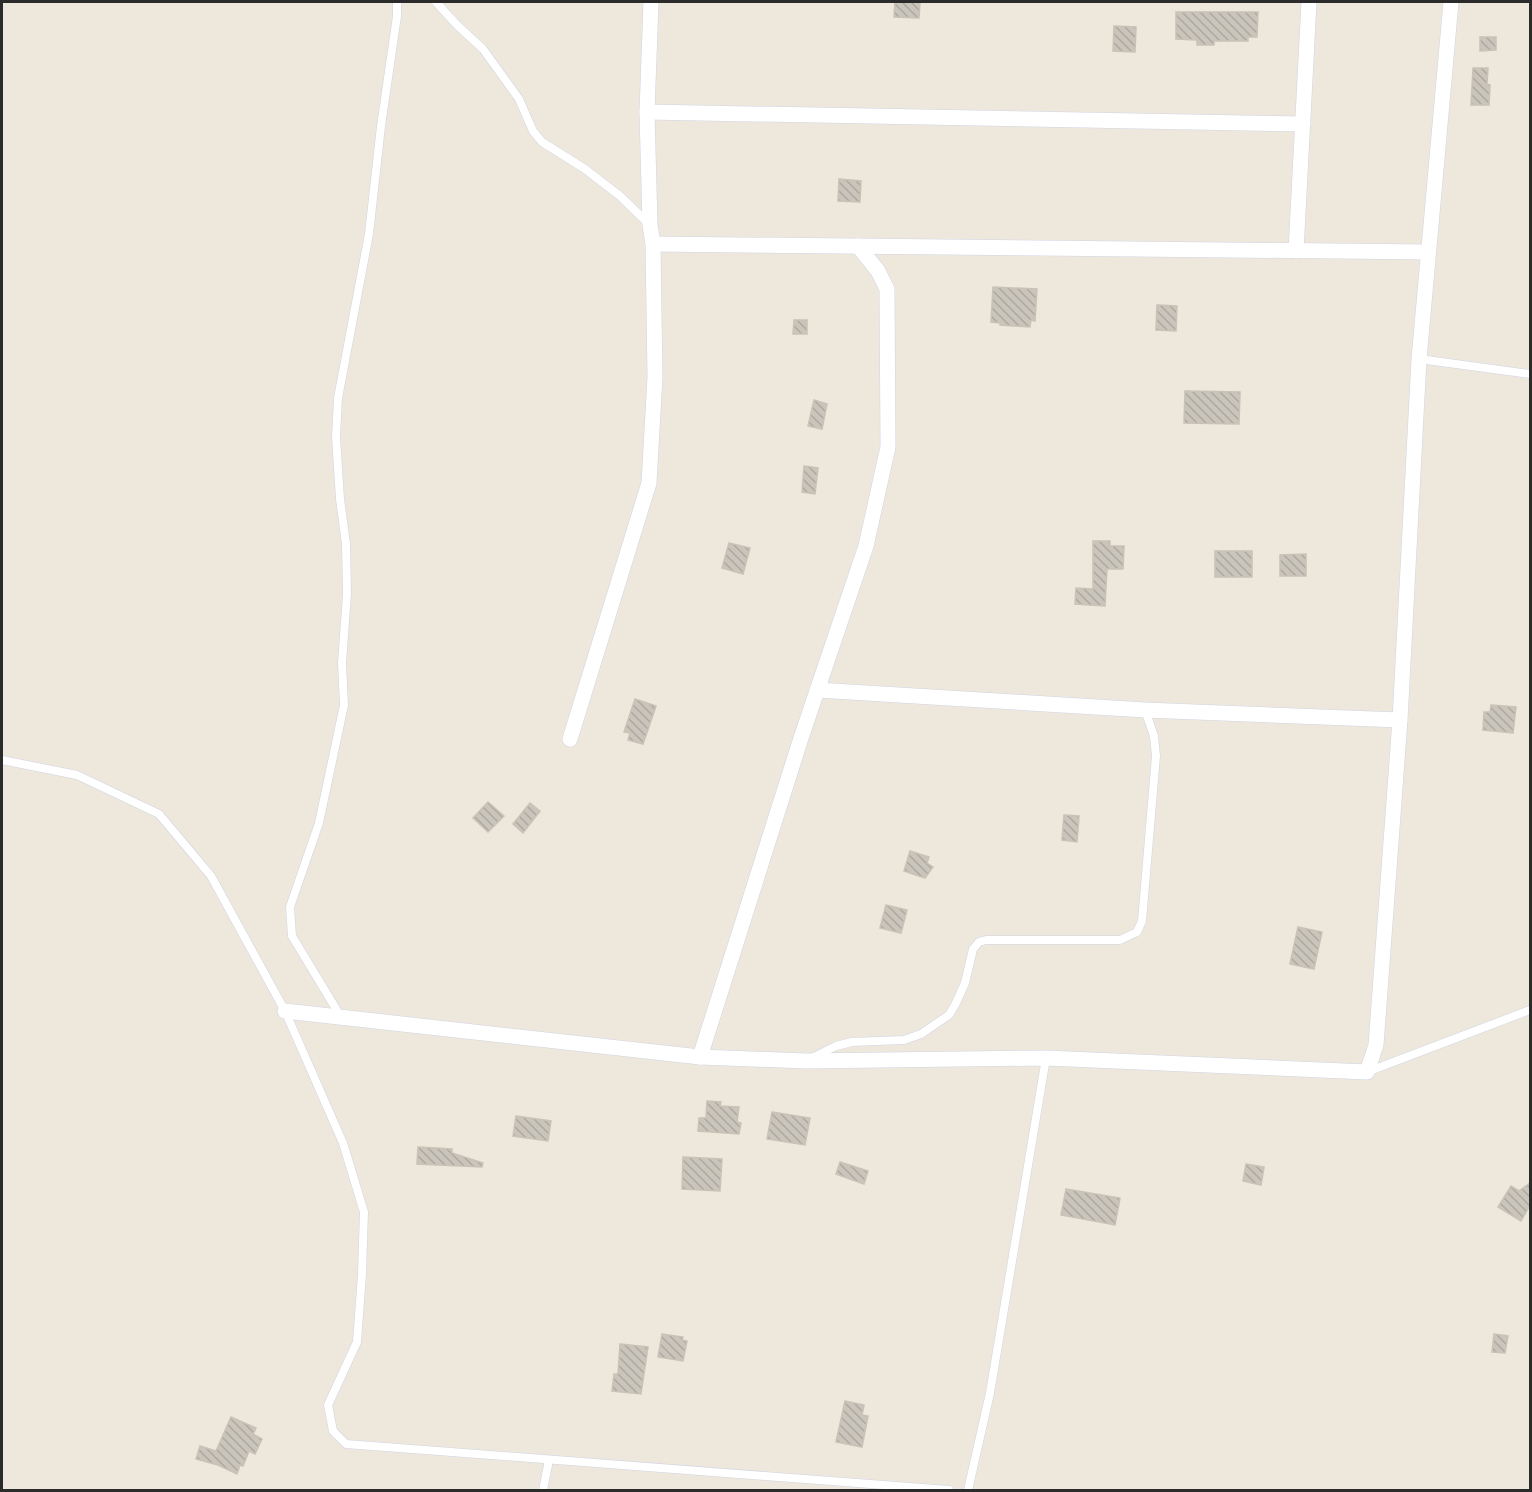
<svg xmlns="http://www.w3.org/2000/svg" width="1532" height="1492" viewBox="0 0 1532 1492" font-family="Arial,sans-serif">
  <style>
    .building { fill: url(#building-back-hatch); stroke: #c9c3b6; stroke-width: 1.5 }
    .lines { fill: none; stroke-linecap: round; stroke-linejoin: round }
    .lane-casing { stroke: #d1d4e4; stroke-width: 9 }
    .street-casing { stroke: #d1d4e4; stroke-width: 16 }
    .lane { stroke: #fff; stroke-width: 8 }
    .street { stroke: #fff; stroke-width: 15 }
  </style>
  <defs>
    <pattern id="building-back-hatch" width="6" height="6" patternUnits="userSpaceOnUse" patternTransform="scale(1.5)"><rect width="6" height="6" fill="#c9c5bb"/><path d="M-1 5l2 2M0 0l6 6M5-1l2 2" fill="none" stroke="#ada9a1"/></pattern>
  </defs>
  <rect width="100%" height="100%" fill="#ede7dc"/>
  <!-- building -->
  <g class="building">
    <path d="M895,2h25l-1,16 -25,-1z"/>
    <path d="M1176,12h82l-1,25h-9v4h-34v4h-17v-5l-21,-1z"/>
    <path d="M1114,26l22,1 -1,25 -22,-1z"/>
    <path d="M1480,37h16v13l-16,1z"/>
    <path d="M1473,68h15l-1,16 3,1 -1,20h-18z"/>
    <path d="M839,179l22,2 -1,21 -22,-1z"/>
    <path d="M993,287l44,2 -2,32 -4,-1 -1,7 -30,-2v-2l-9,-1z"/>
    <path d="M1157,305l20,1 -1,25 -20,-1z"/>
    <path d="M794,320h13v14h-14z"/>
    <path d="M1185,391l55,1 -1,32 -55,-1z"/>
    <path d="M814,400l13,4 -5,25 -14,-3z"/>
    <path d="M804,466l14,2 -3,26 -13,-2z"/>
    <path d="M1093,541h17v5h14l-1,23h-16l-2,37 -30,-2 1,-16 17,1z"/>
    <path d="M729,543l21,5 -7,26 -21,-6z"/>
    <rect x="1215" y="551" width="37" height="26"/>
    <path d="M1306,554v22h-26v-21z"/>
    <path d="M635,699l21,7 -13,38 -15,-4 2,-7 -6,-1z"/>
    <path d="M1491,705l25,2 -3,26 -30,-3 1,-18h6z"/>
    <path d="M488,802l16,14 -16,16 -15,-14z"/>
    <path d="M530,803l10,8 -17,22 -10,-9z"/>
    <path d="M1064,815l15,1 -2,26 -15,-2z"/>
    <path d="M910,851l19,6 -2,6 6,4 -8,11 -21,-7z"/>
    <path d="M886,905l21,5 -6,23 -21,-5z"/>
    <path d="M1298,927l24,5 -8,37 -24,-5z"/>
    <path d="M707,1101l14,1 -1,4 19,1 -2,15 4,1 -2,11 -41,-3 1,-13h7z"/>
    <path d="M772,1112l38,6 -5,27 -38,-6z"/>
    <path d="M516,1116l35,5 -3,20 -35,-5z"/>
    <path d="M418,1147l34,2v4l31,10 -1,4 -65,-3z"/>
    <path d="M683,1157l39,2 -2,32 -38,-2z"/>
    <path d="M840,1162l28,9 -4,13 -28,-10z"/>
    <path d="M1246,1164l18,3 -3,18 -18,-4z"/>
    <path d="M1530,1183v22l-9,16 -23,-14 13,-21 8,5z"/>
    <path d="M1066,1189l54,9 -5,27 -54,-10z"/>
    <path d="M662,1334l21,3 -1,3 5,1 -4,20 -25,-4z"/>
    <path d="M1494,1334l14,2 -3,17 -13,-1z"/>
    <path d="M620,1344l28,3 -7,47 -29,-3 2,-17h4z"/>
    <path d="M845,1401l19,4 -2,10 6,1 -6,31 -26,-5z"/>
    <path d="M231,1417l25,11 -3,6 9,5 -7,15 -6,-3 -6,15 -3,-1 -3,9 -19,-9 -22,-6 4,-13 16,5z"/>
  </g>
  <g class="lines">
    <!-- lane casing -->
    <g class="lane-casing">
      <g id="lane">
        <path d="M436,2l21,23 26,24 36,50 14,32 9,11 43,27 35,27 29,28"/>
        <path d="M1419,359l111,15"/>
        <path d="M2,760l75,15 82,39 52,62 74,135 58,132 21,69 -2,62 -5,68 -29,63 5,26 13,13 603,46"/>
        <path d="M341,1017l-49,-81 -2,-29 29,-84 25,-118 -2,-42 5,-69 -1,-50 -6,-45 -4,-62 2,-39 31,-164 12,-108 16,-110v-14"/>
        <path d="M814,1057l22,-11 16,-4 52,-2 17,-6 28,-19 6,-10 10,-22 8,-34 6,-7 7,-2h134l17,-8 5,-11 14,-165 -2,-20 -9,-26"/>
        <path d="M1367,1072l163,-62"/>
        <path d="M543,1490l6,-30"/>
        <path d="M968,1490l22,-97 56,-335"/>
      </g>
    </g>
    <!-- street casing -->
    <g class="street-casing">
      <g id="street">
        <path d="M647,112l656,12"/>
        <path d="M653,244l775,8"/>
        <path d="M1296,251l13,-249"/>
        <path d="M817,690l328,20 255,10"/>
        <path d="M570,739l79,-256 6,-106 -2,-133 -3,-19 -3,-113 4,-110"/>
        <path d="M285,1011l415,46 106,4 240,-3 321,14 9,-27 24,-325 19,-361 32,-357"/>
        <path d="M700,1057l101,-319 65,-192 22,-99 -1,-158 -9,-18 -20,-25"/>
      </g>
    </g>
    <!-- lane -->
    <use href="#lane" class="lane"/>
    <!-- street -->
    <use href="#street" class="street"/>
  </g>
  <!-- border -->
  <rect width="1532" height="1492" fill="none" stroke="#2b2b2b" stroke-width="6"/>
</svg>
